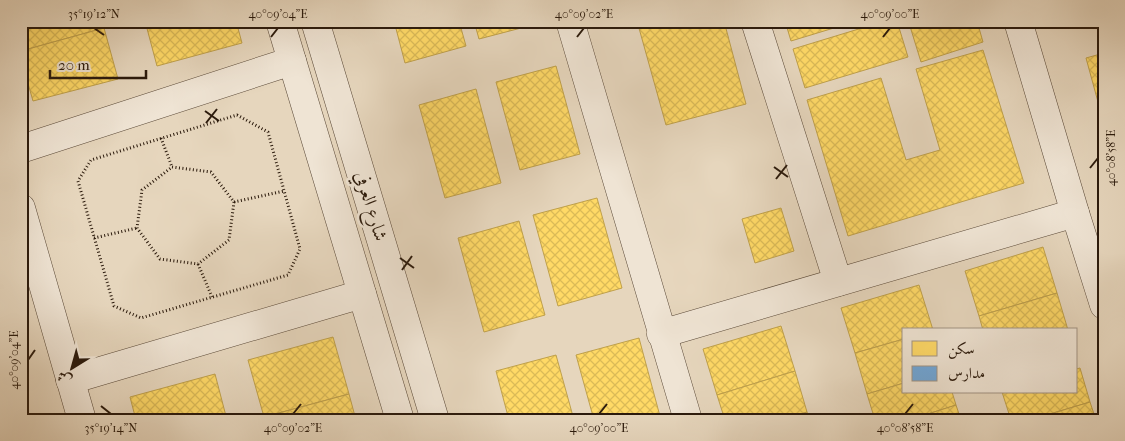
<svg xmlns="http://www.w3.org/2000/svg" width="1125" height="441" viewBox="0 0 1125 441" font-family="'IM FELL French Canon',Amiri,serif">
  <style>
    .homes { fill: url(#homes-cross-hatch); stroke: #bfa04b }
    .schools { fill: url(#schools-cross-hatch); stroke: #5b7d9e }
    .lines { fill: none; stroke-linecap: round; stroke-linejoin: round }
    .minor-casing { stroke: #5a4938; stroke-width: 29 }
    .path { stroke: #2b1a0c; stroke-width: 3; stroke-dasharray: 1 2.5; stroke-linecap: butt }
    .minor { stroke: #efe4d4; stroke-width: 28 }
    .ticks { fill: none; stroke: #2b1a0c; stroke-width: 2 }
    .labels { text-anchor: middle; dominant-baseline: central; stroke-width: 5; stroke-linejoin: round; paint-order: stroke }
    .street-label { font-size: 19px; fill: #2b1a0c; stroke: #efe4d4 }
    .neatline { fill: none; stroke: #2b1a0c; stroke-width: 2 }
    .ticks-label { font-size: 12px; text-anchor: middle; fill: #2b1a0c }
  </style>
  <defs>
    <pattern id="homes-cross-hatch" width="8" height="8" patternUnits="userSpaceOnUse" patternTransform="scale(1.25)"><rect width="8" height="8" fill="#ffd966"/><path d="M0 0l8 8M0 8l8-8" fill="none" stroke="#dbba57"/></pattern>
    <pattern id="schools-cross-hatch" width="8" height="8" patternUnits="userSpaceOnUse" patternTransform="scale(1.25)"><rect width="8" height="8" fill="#6fa8dc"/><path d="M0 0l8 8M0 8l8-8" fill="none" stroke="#5b88b1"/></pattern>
  </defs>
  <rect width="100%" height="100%" fill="#e6d6bd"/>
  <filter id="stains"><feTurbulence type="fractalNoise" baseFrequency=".004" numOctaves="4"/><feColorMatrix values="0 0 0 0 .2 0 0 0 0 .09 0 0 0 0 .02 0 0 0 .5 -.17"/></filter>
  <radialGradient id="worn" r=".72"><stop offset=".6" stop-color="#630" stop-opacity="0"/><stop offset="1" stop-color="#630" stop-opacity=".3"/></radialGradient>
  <!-- homes -->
  <g class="homes">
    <path d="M21,21h81l2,7 -83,23z"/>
    <path d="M145,21h91l6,22 -85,23z"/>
    <path d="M394,21h65l7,25 -61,17z"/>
    <path d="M474,21h70v1l-65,17z"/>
    <path d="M637,21h87l22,83 -80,21z"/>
    <path d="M785,21h72l-66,20z"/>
    <path d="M885,21h12l11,36 -103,31 -12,-39z"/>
    <path d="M916,21h61l6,21 -62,20 -12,-39z"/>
    <path d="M104,28l14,51 -85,22 -12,-42v-8z"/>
    <path d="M983,50l41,133 -176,53 -41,-136 74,-22 25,82 34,-10 -24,-81z"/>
    <path d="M1104,53v71l-18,-66z"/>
    <path d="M556,66l24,88 -60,16 -24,-88z"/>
    <path d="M476,89l25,94 -56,15 -26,-93z"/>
    <path d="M597,198l25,90 -64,18 -25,-91z"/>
    <path d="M781,208l13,43 -39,12 -13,-44z"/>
    <path d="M519,221l26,94 -61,17 -26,-94z"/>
    <path d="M1043,247l14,46 -78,23 -14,-45z"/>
    <path d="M919,285l14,45h-29v9l-49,14 -14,-45z"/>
    <path d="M1057,293l11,37h-85l-4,-14z"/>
    <path d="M781,326l14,45 -78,24 -14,-46z"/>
    <path d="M333,337l16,57 -85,23 -16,-57z"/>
    <path d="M639,338l22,82h-67l-18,-65z"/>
    <path d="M904,339v44l-37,11 -12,-41z"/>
    <path d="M556,355l18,65h-65l-13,-49z"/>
    <path d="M1080,368l10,34 -60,18h-19l-9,-28h74v-23z"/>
    <path d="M795,371l12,41 -25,8h-57l-8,-25z"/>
    <path d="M215,374l12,46h-91l-6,-23z"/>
    <path d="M904,383v9h48l4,13 -47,15h-34l-8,-26z"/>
    <path d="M349,394l7,26h-91l-1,-3z"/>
    <path d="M1090,402l6,18h-66z"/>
    <path d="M956,405l5,15h-52z"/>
    <path d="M807,412l3,8h-28z"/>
  </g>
  <!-- schools -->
  <path class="schools" d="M21,350l7,27 -7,2z"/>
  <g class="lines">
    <!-- minor casing -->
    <g class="minor-casing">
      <g id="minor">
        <path d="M280,21l120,399"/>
        <path d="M315,21l120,399"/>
        <path d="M570,21l118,399"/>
        <path d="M755,21l83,261"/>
        <path d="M1018,21l57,192 29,92"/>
        <path d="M21,149l271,-88"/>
        <path d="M21,208l61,212"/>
        <path d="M661,334l414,-121"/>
        <path d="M70,380l292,-86"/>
      </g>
    </g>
    <!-- path -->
    <g class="path">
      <path d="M237,115l31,17 32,117 -12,26 -147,43 -27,-12 -36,-125 13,-21z"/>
      <path d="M161,138l11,29"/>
      <path d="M172,167l39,5 23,30 -5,38 -31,24 -38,-5 -23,-31 5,-38z"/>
      <path d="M234,202l50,-11"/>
      <path d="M94,238l43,-10"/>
      <path d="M198,264l14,33"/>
    </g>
    <!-- minor -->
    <use href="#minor" class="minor"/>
  </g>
  <!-- ticks -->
  <path class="ticks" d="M94,28l10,7M271,37l7,-9M577,37l7,-9M883,37l7,-9M205,111l14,10M206,123l11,-14M774,167l14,10M1090,168l8,-10M776,179l11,-14M400,258l14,10M402,270l10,-14M28,360l7,-10M101,406l10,8M293,414l8,-10M599,414l8,-10M905,414l8,-10"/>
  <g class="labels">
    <!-- street labels -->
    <g class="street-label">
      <text transform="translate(371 206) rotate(73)">شارع العرفي</text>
    </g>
  </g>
  <!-- margin -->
  <rect width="1125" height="441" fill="none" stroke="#e6d6bd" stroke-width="55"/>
  <!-- legend -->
  <rect x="902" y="328" width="175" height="65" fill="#efe4d4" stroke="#a19384"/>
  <rect x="912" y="341" width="25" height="15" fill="#ffd966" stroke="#a19384"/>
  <text x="948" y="354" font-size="15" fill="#2b1a0c">سكن</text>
  <rect x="912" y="366" width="25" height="15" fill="#6fa8dc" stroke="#a19384"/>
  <text x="948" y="378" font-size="15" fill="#2b1a0c">مدارس</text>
  <!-- north arrow -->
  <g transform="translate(72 368) rotate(217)" stroke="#efe4d4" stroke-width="4" paint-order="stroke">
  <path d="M0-4L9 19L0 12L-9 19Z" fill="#2b1a0c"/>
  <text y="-8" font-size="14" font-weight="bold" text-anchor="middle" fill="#2b1a0c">ش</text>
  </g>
  <!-- scale -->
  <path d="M50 70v8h96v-8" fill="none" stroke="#2b1a0c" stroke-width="2.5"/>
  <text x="58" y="70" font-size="15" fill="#2b1a0c" stroke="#efe4d4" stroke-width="4" paint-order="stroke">20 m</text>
  <rect x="28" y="28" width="1070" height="386" class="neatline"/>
  <g class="ticks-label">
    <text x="94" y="18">35°19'12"N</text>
    <text x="278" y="18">40°09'04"E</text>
    <text x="584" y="18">40°09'02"E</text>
    <text x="890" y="18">40°09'00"E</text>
    <text transform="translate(1111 158) rotate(-90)" y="4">40°08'58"E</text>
    <text transform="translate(14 360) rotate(-90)" y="4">40°09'04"E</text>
    <text x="111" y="432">35°19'14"N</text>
    <text x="293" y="432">40°09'02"E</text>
    <text x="599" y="432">40°09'00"E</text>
    <text x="905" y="432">40°08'58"E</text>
  </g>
  <rect width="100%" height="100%" filter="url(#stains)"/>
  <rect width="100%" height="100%" fill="url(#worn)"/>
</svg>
